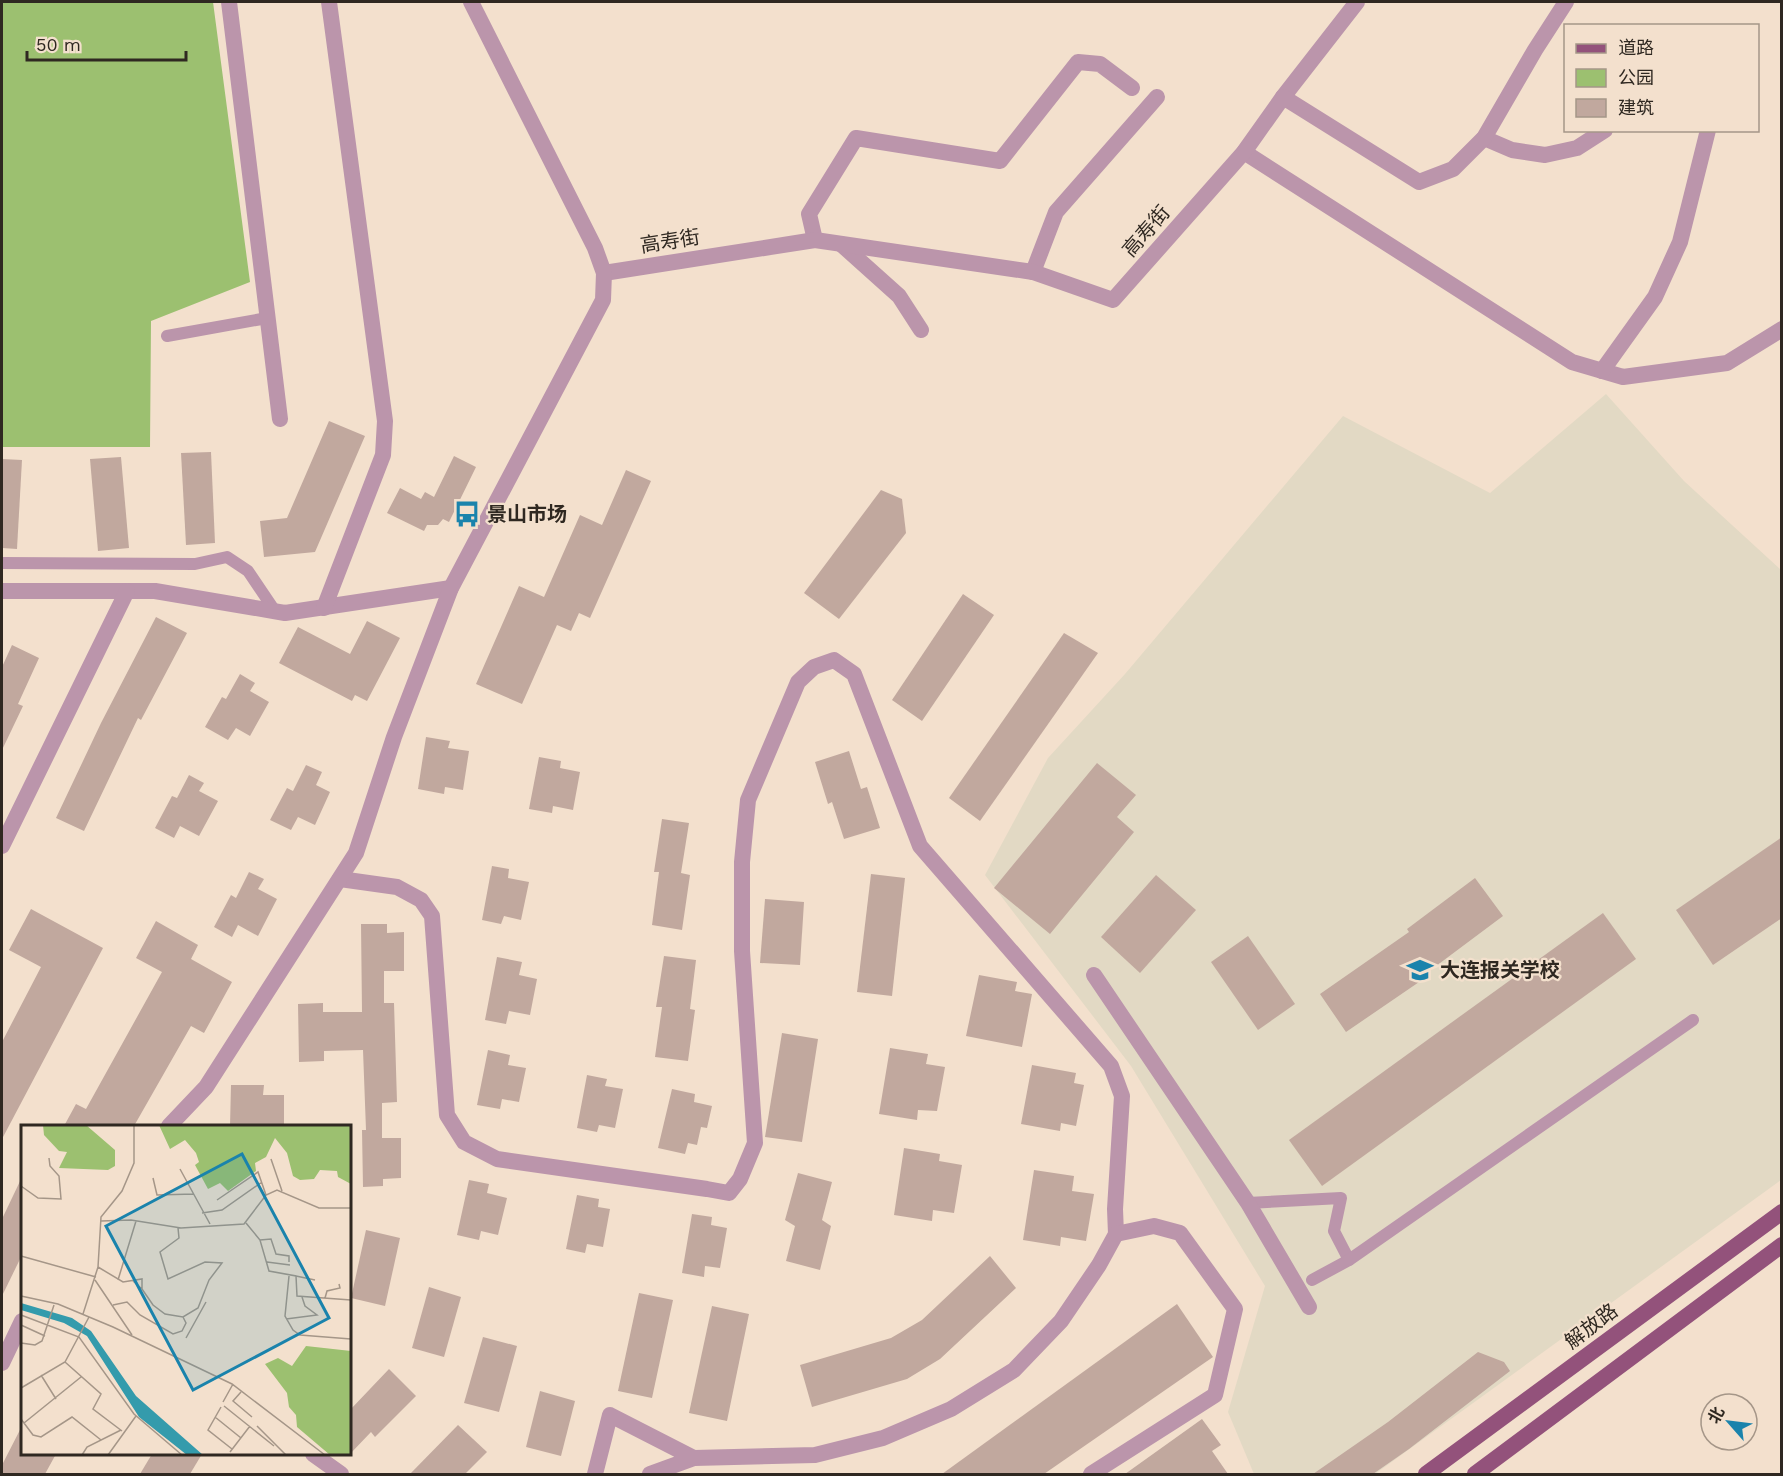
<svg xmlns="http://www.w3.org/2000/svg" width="1783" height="1476" viewBox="0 0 1783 1476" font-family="'Work Sans','Noto Sans SC',sans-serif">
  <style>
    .education { fill: #e2d9c4 }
    .green { fill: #9cc070 }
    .building { fill: #c1a89e }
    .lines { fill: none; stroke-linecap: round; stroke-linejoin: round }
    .service { stroke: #bb95ab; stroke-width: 12 }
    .minor { stroke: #bb95ab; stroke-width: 16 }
    .primary { stroke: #93527b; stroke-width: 16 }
    .labels { text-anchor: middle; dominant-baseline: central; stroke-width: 4.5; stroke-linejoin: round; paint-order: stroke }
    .street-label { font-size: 20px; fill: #2f2821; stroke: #f3e0cd }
    .poi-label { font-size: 20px; font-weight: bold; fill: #2f2821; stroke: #f3e0cd; text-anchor: start }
    .inset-road { fill: none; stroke: #a59688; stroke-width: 1.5 }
    .view { fill: #1a83ac; fill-opacity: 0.15; stroke: #1a83ac; stroke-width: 3 }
    .inset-edge { fill: none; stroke: #2f2821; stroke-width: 3 }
  </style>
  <rect width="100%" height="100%" fill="#f3e0cd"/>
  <!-- education -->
  <path class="education" d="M1606,394l78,87 97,89 1,85 -2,2 2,2 -1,521 -406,294h-121l-26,-62 37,-126 -134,-220 -146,-191 63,-117 77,-84 218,-258 147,77z"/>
  <!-- green -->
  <path class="green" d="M2,2h211l37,280 -99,39 -1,126h-148z"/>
  <!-- building -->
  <g class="building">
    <path d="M329,421l36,15 -50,116 -51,5 -4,-36 27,-3z"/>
    <path d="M211,452l4,91 -29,2 -5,-92z"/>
    <path d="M454,456l22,11 -27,55 -6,-3 -5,6h-11l-3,6 -37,-18 13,-25 21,11 4,-7 9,5z"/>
    <path d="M121,457l8,91 -31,3 -8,-92z"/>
    <path d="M2,459l20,1 -5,89 -15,-1z"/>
    <path d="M626,470l25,11 -61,137 -11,-5 -8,18 -14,-6 -35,79 -46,-20 43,-98 25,11 36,-82 22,10z"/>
    <path d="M881,490l21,9 4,34 -67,86 -35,-26z"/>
    <path d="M963,594l31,21 -72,106 -30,-21z"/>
    <path d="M156,617l31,16 -46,87 -3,-2 -54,113 -28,-13 45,-95z"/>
    <path d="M367,621l33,17 -33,63 -12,-6 -3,6 -73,-38 19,-36 52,27z"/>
    <path d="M1064,633l34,20 -118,168 -31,-23z"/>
    <path d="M12,645l27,13 -21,46 5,2 -21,44v-83z"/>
    <path d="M240,674l15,9 -5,8 19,11 -19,34 -14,-8 -8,12 -23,-13 17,-30 4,2z"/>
    <path d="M426,737l24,4 -2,7 21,3 -6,39 -18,-3 -1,7 -26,-5z"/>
    <path d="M849,751l12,38 6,-2 13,41 -36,11 -12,-37 -4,2 -13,-42z"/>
    <path d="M539,757l22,4 -1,7 20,4 -7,38 -20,-4 -1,7 -23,-4z"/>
    <path d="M1097,763l39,32 -19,22 17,15 -84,102 -56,-46z"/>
    <path d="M306,765l16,7 -6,13 14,7 -15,33 -17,-8 -7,13 -21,-10 17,-32 6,3z"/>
    <path d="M189,775l15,8 -5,8 19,10 -19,35 -19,-10 -6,12 -19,-10 17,-32 5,2z"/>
    <path d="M662,819l27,4 -8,50 9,2 -8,55 -30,-5 7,-53h-5z"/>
    <path d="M1782,837v81l-69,47 -37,-55z"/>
    <path d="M492,866l17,3 -1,9 21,4 -8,38 -17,-4 -3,8 -19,-4z"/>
    <path d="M249,872l15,7 -6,10 19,10 -19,37 -20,-11 -6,12 -18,-10 17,-32 5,3z"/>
    <path d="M871,874l34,4 -13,118 -35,-4z"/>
    <path d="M1156,875l40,35 -56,63 -39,-36z"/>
    <path d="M1475,878l28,38 -83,62 2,2 -76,52 -26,-38 89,-62 -2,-3z"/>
    <path d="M765,899l39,3 -4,63 -40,-2z"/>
    <path d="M31,909l72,39 -101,191v-97l39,-75 -32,-17z"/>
    <path d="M1603,913l33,46 -314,227 -33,-46z"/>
    <path d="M156,921l42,24 -7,14 41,23 -28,51 -13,-7 -57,100h-70l12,-22 10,5 76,-137 -26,-14z"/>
    <path d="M361,924h26v9l17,-1v39h-20v32h10l3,99 -15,1v35h19v40l-18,1v7l-20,1 -1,-57h4l-3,-80 -39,1v10l-25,1 -1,-58 25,-1v9h39z"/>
    <path d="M1248,936l47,68 -37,26 -47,-68z"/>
    <path d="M664,956l32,4 -6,49 5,1 -7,51 -33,-4 7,-50h-6z"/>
    <path d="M497,957l25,5 -3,13 18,4 -7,36 -21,-4 -3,13 -21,-4z"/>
    <path d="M979,975l38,7 -2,9 17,3 -10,53 -56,-11z"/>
    <path d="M782,1033l36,6 -16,103 -37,-5z"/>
    <path d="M890,1048l38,6 -2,10 19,3 -8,44 -19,-1 -1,10 -38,-6z"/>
    <path d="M488,1050l22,5 -2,10 18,3 -7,34 -17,-3 -2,10 -23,-4z"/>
    <path d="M1032,1065l44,8 -2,10 10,2 -8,41 -15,-3 -1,8 -39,-7z"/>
    <path d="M587,1075l20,4 -2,7 18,3 -8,39 -16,-3 -2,7 -20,-4z"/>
    <path d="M231,1085h33l-1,10h21v31h-54z"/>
    <path d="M672,1089l23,5 -1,8 18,4 -5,22 -6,-1 -4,18 -9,-2 -3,11 -27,-6z"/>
    <path d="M904,1148l36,6 -1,7 23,4 -8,48 -21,-3 -1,11 -38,-6z"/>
    <path d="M1034,1170l40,6 -2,15 22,3 -8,47 -25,-4 -1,9 -37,-6z"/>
    <path d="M798,1173l34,9 -10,38 9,6 -11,44 -34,-9 9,-35 -10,-6z"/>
    <path d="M22,1177v78l-20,41v-77z"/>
    <path d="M469,1180l20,4 -2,9 20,5 -9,37 -17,-4 -2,9 -22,-5z"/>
    <path d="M577,1195l22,4 -1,8 12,2 -7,38 -16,-3 -2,9 -19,-4z"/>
    <path d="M692,1214l20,3 -1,8 16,3 -7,40 -15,-2 -1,11 -22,-4z"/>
    <path d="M366,1230l34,8 -15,68 -34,-8z"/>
    <path d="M990,1256l26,32 -76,71 -33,20 -95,28 -12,-42 91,-27 31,-18z"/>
    <path d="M429,1287l32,10 -17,60 -32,-9z"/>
    <path d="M639,1293l34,7 -21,98 -34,-7z"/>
    <path d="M1177,1304l36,53 -169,117h-102z"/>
    <path d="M712,1306l37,8 -22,107 -38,-8z"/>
    <path d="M483,1337l34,9 -18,66 -35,-9z"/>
    <path d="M1478,1352l26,10 6,9 -101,78 -36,25h-60l75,-52z"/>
    <path d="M389,1369l27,27 -41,41 -4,-5 -21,22v-44z"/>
    <path d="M540,1391l35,10 -14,55 -35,-9z"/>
    <path d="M1202,1419l19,26 -9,6 16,23h-103z"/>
    <path d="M458,1425l29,27 -22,22h-55z"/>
    <path d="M22,1426v28h34l-11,20h-43v-9z"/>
    <path d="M152,1454h50l-12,20h-50z"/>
  </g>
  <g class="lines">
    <!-- service -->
    <g class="service">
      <path d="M167,336l100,-18"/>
      <path d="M2,563l193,1 32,-7 21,14 27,40"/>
      <path d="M1248,1203l93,-5 -7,33 15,29"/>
      <path d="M1312,1280l37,-20 344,-240"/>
    </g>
    <!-- minor -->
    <g class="minor">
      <path d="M229,2l51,417"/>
      <path d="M1283,97l74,-95"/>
      <path d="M1484,138l28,12 33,5 32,-7 28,-18"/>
      <path d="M1244,152l328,210 51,15 104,-14 55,-34"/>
      <path d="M815,240l-6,-26 47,-76 144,23 78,-99 22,2 32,24"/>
      <path d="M841,244l58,52 22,34"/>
      <path d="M1033,272l23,-60 101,-115"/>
      <path d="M604,273l211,-33 218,32 80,28 131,-148 39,-55 136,85 34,-13 31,-31 51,-88 31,-48"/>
      <path d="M1602,371l53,-74 25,-55 28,-112"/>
      <path d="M2,591h153l130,22 166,-25"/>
      <path d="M324,608l59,-153 2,-34 -56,-419"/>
      <path d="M2,846l125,-255"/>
      <path d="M340,879l57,8 24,13 11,16 15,199 17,27 33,17 210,30 22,4 11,-14 15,-36 -13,-192v-89l6,-62 50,-118 16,-15 20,-7 20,14 66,172 191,220 11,30 -7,113 1,25 -17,31 -38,56 -47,49 -63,39 -68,29 -68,17 -121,3"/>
      <path d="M1094,975l154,228 61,104"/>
      <path d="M169,1126l37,-39 150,-234 38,-116 57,-149 152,-288 1,-27 -9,-25 -124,-246"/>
      <path d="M2,1363l20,-42"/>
      <path d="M313,1454l28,20"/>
      <path d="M595,1474l15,-59 84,43 -44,16"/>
      <path d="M1091,1474l124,-79 20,-86 -55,-76 -26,-7 -38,8"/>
    </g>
    <!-- primary -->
    <g class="primary">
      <path d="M1426,1474l356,-262"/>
      <path d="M1475,1474l307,-229"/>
    </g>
  </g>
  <!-- icons -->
  <defs>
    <g id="bus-bare" transform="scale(2.07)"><path d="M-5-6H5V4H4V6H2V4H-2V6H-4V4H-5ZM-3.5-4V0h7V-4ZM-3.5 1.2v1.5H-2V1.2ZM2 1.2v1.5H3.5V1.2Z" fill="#1a83ac" stroke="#f3e0cd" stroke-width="2.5" paint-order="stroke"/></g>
    <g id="school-bare" transform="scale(2.07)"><path d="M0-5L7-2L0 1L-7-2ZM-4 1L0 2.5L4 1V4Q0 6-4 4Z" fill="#1a83ac" stroke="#f3e0cd" stroke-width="2.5" paint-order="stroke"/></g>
  </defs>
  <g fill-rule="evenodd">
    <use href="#bus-bare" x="467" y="514"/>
    <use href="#school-bare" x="1420" y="970"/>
  </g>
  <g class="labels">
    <!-- street labels -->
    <g class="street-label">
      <text transform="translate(1146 231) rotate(-49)">高寿街</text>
      <text transform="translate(670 241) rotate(-9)">高寿街</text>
      <text transform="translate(1591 1326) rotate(-37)">解放路</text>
    </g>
    <!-- poi labels -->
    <g class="poi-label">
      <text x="487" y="514">景山市场</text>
      <text x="1440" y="970">大连报关学校</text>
    </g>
  </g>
  <!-- overview -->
  <g transform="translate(21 1125)">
    <rect width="330" height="330" fill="#f3e0cd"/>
    <path d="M22,0h43l29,25v16l-7,4 -49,-2 8,-16 -8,-1 -15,-16zM138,0h192v59l-13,-7 -1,-6 -17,-1 -6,9 -14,1 -7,-4 -6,-23 -12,-15 -9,19 -11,6 1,8 -28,20 -8,-8 -12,6 -13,-24 4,-3 -3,-9 -11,-13 -15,9zM285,221l45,5v104h-21l-33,-28 -1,-12 -7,-8 -2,-14 -22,-29 13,-6 14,8z" fill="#9cc070"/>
    <path d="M0,178l51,15 19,13 45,65 67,59h-16l-48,-38 -52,-81 -23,-13 -43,-13z" fill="#349bac"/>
    <path class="inset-road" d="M250,34l11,32M159,44l30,55M132,53l4,17 37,-1M0,61l17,12 23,1 -2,-23 -9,-10 -1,-8M196,75l41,-28 8,23M181,88l20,-3 40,-28M80,96l30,-1 50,8 63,-4 22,-29 11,-5 42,18h32M225,98l14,17 9,31 27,5 1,20 54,4M239,115l11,-1 5,15 13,2v6M0,131l75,21M246,137l23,3M77,142l25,15 19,-3v10l-9,-8M268,151l-4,40 8,14 7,5 51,4M275,151l19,4M74,155l37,55M97,155l18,-59M121,164l11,16 12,9 18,3 15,-9 11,-28 13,-17 -17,-1 -37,17 -8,-27 19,-14 -1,-10M0,171l37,8 55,23 119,57 93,71M304,173l2,-7 13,-3 -1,-4M92,180l14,-3 13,13 33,19 9,-3 4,-8 -3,-6M62,189l15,-47 3,-50 21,-26 12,-28v-38M0,190l58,22 55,77 48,41M265,194l31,-4 -12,-9 -3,-9M0,200l24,11M165,213l20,-36M0,218l14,2 7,-4 12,-36M44,237l36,32 -8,15 29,22M20,250l15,24M0,263l44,-26 24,-45M220,267l-8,9 19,16M202,277l10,-18M203,281l50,40M200,282l-13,23 24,19M194,292l26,21M0,294l12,16 8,2 31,-20 29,23M3,298l57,-46M236,301l29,29M209,327l20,-26M61,330l5,-8 34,-17M87,330l28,-39"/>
    <path class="view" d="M221,29l87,164 -136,72 -87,-164z"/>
    <rect width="330" height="330" class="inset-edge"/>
  </g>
  <!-- border -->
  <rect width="1783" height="1476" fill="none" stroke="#2f2821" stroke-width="6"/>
  <!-- legend -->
  <rect x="1564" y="24" width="195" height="108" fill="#f3e0cd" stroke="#a59688" stroke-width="1.5"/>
  <rect x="1576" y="44" width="30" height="9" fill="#93527b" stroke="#a59688" stroke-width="1.5"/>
  <text x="1618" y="54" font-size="18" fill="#2f2821">道路</text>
  <rect x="1576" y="69" width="30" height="18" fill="#9cc070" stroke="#a59688" stroke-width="1.5"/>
  <text x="1618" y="84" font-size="18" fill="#2f2821">公园</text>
  <rect x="1576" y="99" width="30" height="18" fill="#c1a89e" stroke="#a59688" stroke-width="1.5"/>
  <text x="1618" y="114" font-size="18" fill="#2f2821">建筑</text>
  <!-- north arrow -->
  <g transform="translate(1729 1422) rotate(298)"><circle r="28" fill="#f3e0cd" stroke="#a59688" stroke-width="1.5"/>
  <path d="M0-4.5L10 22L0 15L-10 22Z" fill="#1a83ac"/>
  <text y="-9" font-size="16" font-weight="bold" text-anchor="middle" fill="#2f2821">北</text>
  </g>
  <!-- scale -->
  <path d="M27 51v9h159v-9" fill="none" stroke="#2f2821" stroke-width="3"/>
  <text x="36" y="51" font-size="18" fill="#2f2821" stroke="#f3e0cd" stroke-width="4.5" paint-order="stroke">50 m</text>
</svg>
